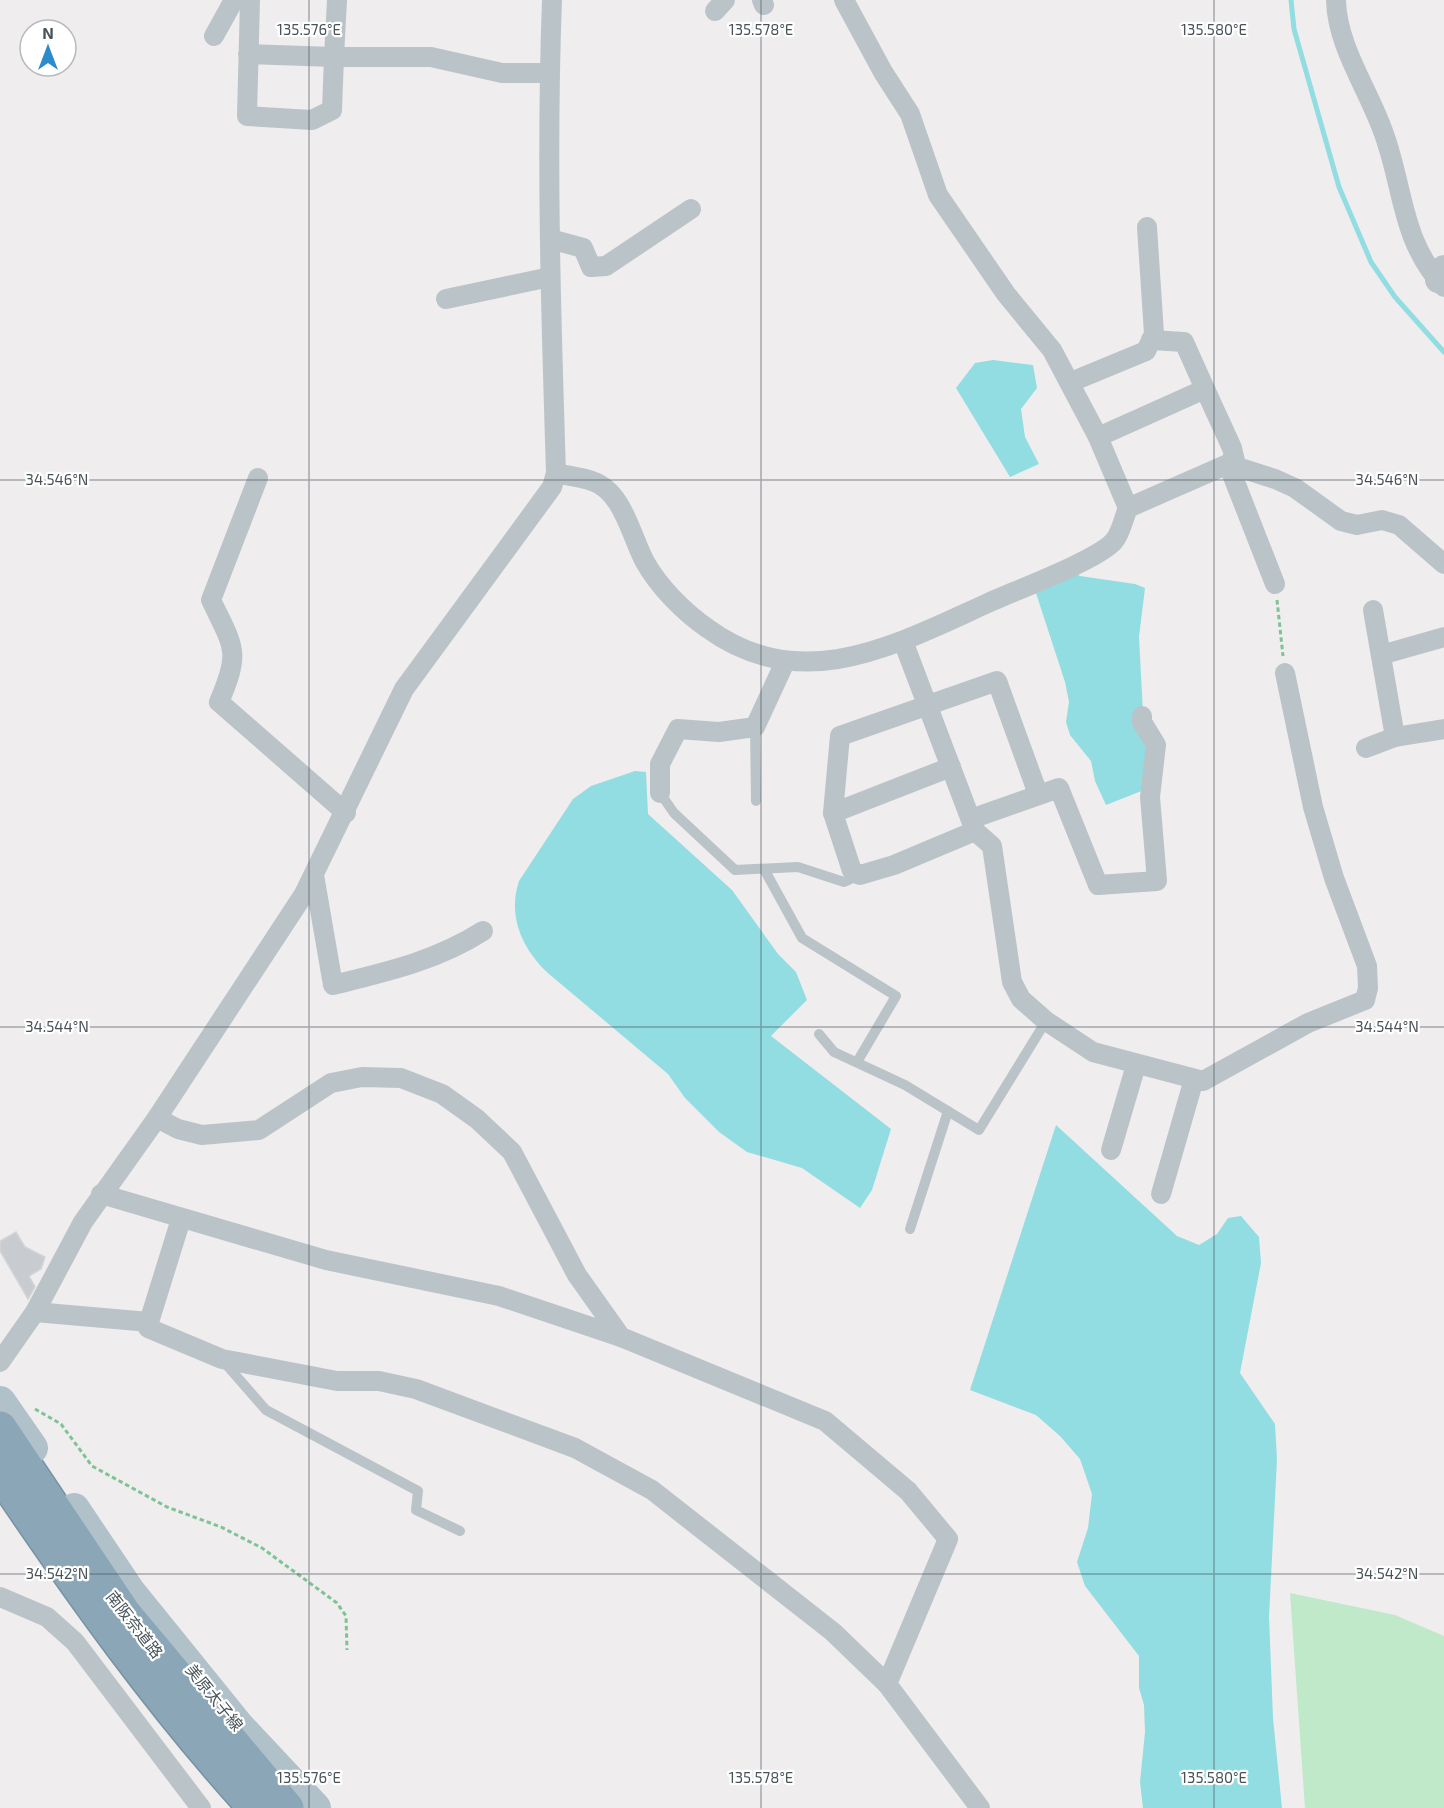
<svg xmlns="http://www.w3.org/2000/svg" width="1444" height="1808" viewBox="0 0 1444 1808" font-family="'Exo 2','Noto Sans JP',sans-serif">
  <style>
    .green { fill: #c0e9ca }
    .water { fill: #92dde1 }
    .lines { fill: none; stroke-linecap: round; stroke-linejoin: round }
    .stream { stroke: #92dde1; stroke-width: 5 }
    .building { fill: #c8cbcf; stroke: #d2d5d8; stroke-width: 1.5 }
    .motorway-casing { stroke: #7692a2; stroke-width: 36 }
    .path { stroke: #7dc395; stroke-width: 3; stroke-dasharray: 4.5 3; stroke-linecap: butt }
    .service { stroke: #bac4c8; stroke-width: 10 }
    .minor { stroke: #bac4c8; stroke-width: 20 }
    .tertiary { stroke: #bac4c8; stroke-width: 26 }
    .primary { stroke: #b0c1c9; stroke-width: 32 }
    .motorway { stroke: #8ba7b7; stroke-width: 33 }
    .ticks { fill: none; stroke: #485358; stroke-width: 1.5; stroke-opacity: 0.45 }
    .labels { text-anchor: middle; dominant-baseline: central; stroke-width: 4.5; stroke-linejoin: round; paint-order: stroke }
    .street-label { font-size: 16px; fill: #485358; stroke: #fff }
    .ticks-label { font-size: 15px; text-anchor: middle; fill: #485358; stroke: #fff; stroke-width: 4.5; stroke-linejoin: round; paint-order: stroke }
  </style>
  <rect width="100%" height="100%" fill="#f0edee"/>
  <!-- green -->
  <path class="green" d="M1290,1593l105,22 49,21v172h-139z"/>
  <!-- water -->
  <g class="water">
    <path d="M993,360l40,5 4,23 -16,21 4,28 14,27 -29,13 -54,-89 19,-25z"/>
    <path d="M1076,573l4,3 55,8 10,4 -6,49 4,76 7,32 -6,45 -38,15 -11,-24 -4,-20 -21,-26 -4,-13 3,-20 -4,-20 -30,-92z"/>
    <path d="M635,771l11,1 2,42 84,76 46,64 18,18 11,28 -36,36 120,93 -19,61 -12,18 -58,-40 -55,-16 -28,-20 -34,-34 -17,-24 -119,-100c-26,-24 -42,-57 -30,-93l54,-82 18,-13z"/>
    <path d="M1056,1125l121,111 22,9 18,-11 11,-16 13,-2 18,21 2,26 -21,110 35,51 2,35 -8,158 4,101 9,90h-139l-3,-26 5,-50 -1,-27 -5,-17v-32l-54,-70 -8,-24 11,-34 4,-34 -12,-35 -20,-23 -24,-21 -66,-25z"/>
  </g>
  <g class="lines">
    <!-- stream -->
    <path class="stream" d="M1291,0l3,29 45,158 32,75 24,35 49,55"/>
  </g>
  <!-- building -->
  <path class="building" d="M16,1232l9,15 20,10 -4,12 -12,7 6,11 -7,12 -28,-48v-10z"/>
  <g class="lines">
    <!-- motorway casing -->
    <g class="motorway-casing">
      <g id="motorway">
        <path d="M0,1428l124,185 163,195"/>
        <path d="M0,1473c79,117 160,231 255,335"/>
      </g>
    </g>
    <!-- path -->
    <g class="path">
      <path d="M1277,600l6,56"/>
      <path d="M35,1409l26,15 31,42 75,41 54,20 41,21 75,55 9,13 1,34"/>
    </g>
    <!-- service -->
    <g class="service">
      <path d="M755,727l1,74"/>
      <path d="M660,793l14,20 61,57 63,-3 46,15 16,-7"/>
      <path d="M764,869l38,69 94,58 -39,66"/>
      <path d="M819,1034l15,18 71,33 74,45 67,-109"/>
      <path d="M910,1229l38,-118"/>
      <path d="M224,1362l42,48 152,81 -2,19 44,21"/>
    </g>
    <!-- minor -->
    <g class="minor">
      <path d="M337,0l-3,57h97l71,16h47"/>
      <path d="M762,0l2,5"/>
      <path d="M844,0l39,72 27,42 28,81 68,99 46,56 46,87 30,71"/>
      <path d="M1336,0c1,47 33,90 48,134 20,55 17,107 60,153"/>
      <path d="M715,11l10,-11"/>
      <path d="M214,36l20,-36"/>
      <path d="M248,54l86,3 -2,53 -20,10 -65,-4 3,-116"/>
      <path d="M550,239l33,9 8,19 15,-1 85,-57"/>
      <path d="M446,299l104,-22"/>
      <path d="M1151,340l33,2 21,47"/>
      <path d="M1071,382l75,-31 8,-17 -7,-107"/>
      <path d="M1098,437l107,-48 27,59 4,17"/>
      <path d="M1228,464l47,120"/>
      <path d="M556,473c12,3 25,4 36,8 31,10 39,55 53,81 14,25 39,50 62,66 94,69 188,17 281,-25 26,-12 110,-43 126,-62 7,-8 10,-24 14,-33l100,-44 47,15 20,9 46,33 16,4 25,-5 17,5 45,39"/>
      <path d="M258,478l-47,122c23,48 30,51 8,102l127,111"/>
      <path d="M1373,610l22,127"/>
      <path d="M903,641l72,190 17,15 20,136 9,17 25,22 47,31 110,29 105,-58 57,-23 3,-12 -1,-22 -33,-88 -21,-71 -28,-134"/>
      <path d="M1381,655l63,-18"/>
      <path d="M1366,748l29,-11 49,-8"/>
      <path d="M660,793v-29l18,-35 41,3 36,-5 30,-65"/>
      <path d="M833,813l118,-46"/>
      <path d="M971,819l88,-31 39,97 59,-4 -7,-84 6,-52 -14,-23v-6"/>
      <path d="M975,831l-81,34 -34,10 -8,-4 -19,-58 7,-77 157,-55 41,113"/>
      <path d="M314,875l19,110c53,-13 103,-24 150,-54"/>
      <path d="M157,1118l21,11 24,6 57,-5 72,-47 31,-6 39,1 41,16 35,25 35,33 65,123 44,62 204,84 83,70 40,48 -61,145 93,124"/>
      <path d="M1111,1150l25,-85"/>
      <path d="M101,1194l225,66 173,36 122,41"/>
      <path d="M1161,1194l33,-115"/>
      <path d="M35,1312l114,10 32,-103"/>
      <path d="M149,1322l-1,6 74,31 115,22h42l37,8 159,59 77,42 181,142 54,52"/>
      <path d="M0,1362l35,-50 48,-90 74,-104 147,-224 100,-205 148,-202 4,-14c-5,-157 -10,-315 -4,-473"/>
      <path d="M0,1597l47,20 28,25 126,166"/>
    </g>
    <!-- tertiary -->
    <path class="tertiary" d="M1438,280l6,-12"/>
    <!-- primary -->
    <g class="primary">
      <path d="M0,1402l32,46"/>
      <path d="M74,1509l55,82 110,136 76,81"/>
    </g>
    <!-- motorway -->
    <use href="#motorway" class="motorway"/>
  </g>
  <!-- ticks -->
  <path class="ticks" d="M309,0v1808M761,0v1808M1214,0v1808M0,480h1444M0,1027h1444M0,1574h1444"/>
  <g class="labels">
    <!-- street labels -->
    <g class="street-label">
      <text transform="translate(135 1624) rotate(52)">南阪奈道路</text>
      <text transform="translate(215 1697) rotate(51)">美原太子線</text>
    </g>
  </g>
  <g class="ticks-label">
    <text x="309" y="35">135.576°E</text>
    <text x="761" y="35">135.578°E</text>
    <text x="1214" y="35">135.580°E</text>
    <text x="57" y="485">34.546°N</text>
    <text x="1387" y="485">34.546°N</text>
    <text x="57" y="1032">34.544°N</text>
    <text x="1387" y="1032">34.544°N</text>
    <text x="57" y="1579">34.542°N</text>
    <text x="1387" y="1579">34.542°N</text>
    <text x="309" y="1783">135.576°E</text>
    <text x="761" y="1783">135.578°E</text>
    <text x="1214" y="1783">135.580°E</text>
  </g>
  <!-- north arrow -->
  <g transform="translate(48 48)"><circle r="28" fill="#ffffff" stroke="#b6babc" stroke-width="1.5"/>
  <path d="M0-4.5L10 22L0 15L-10 22Z" fill="#2e8bc9"/>
  <text y="-9" font-size="16" font-weight="bold" text-anchor="middle" fill="#485358">N</text>
  </g>
</svg>
